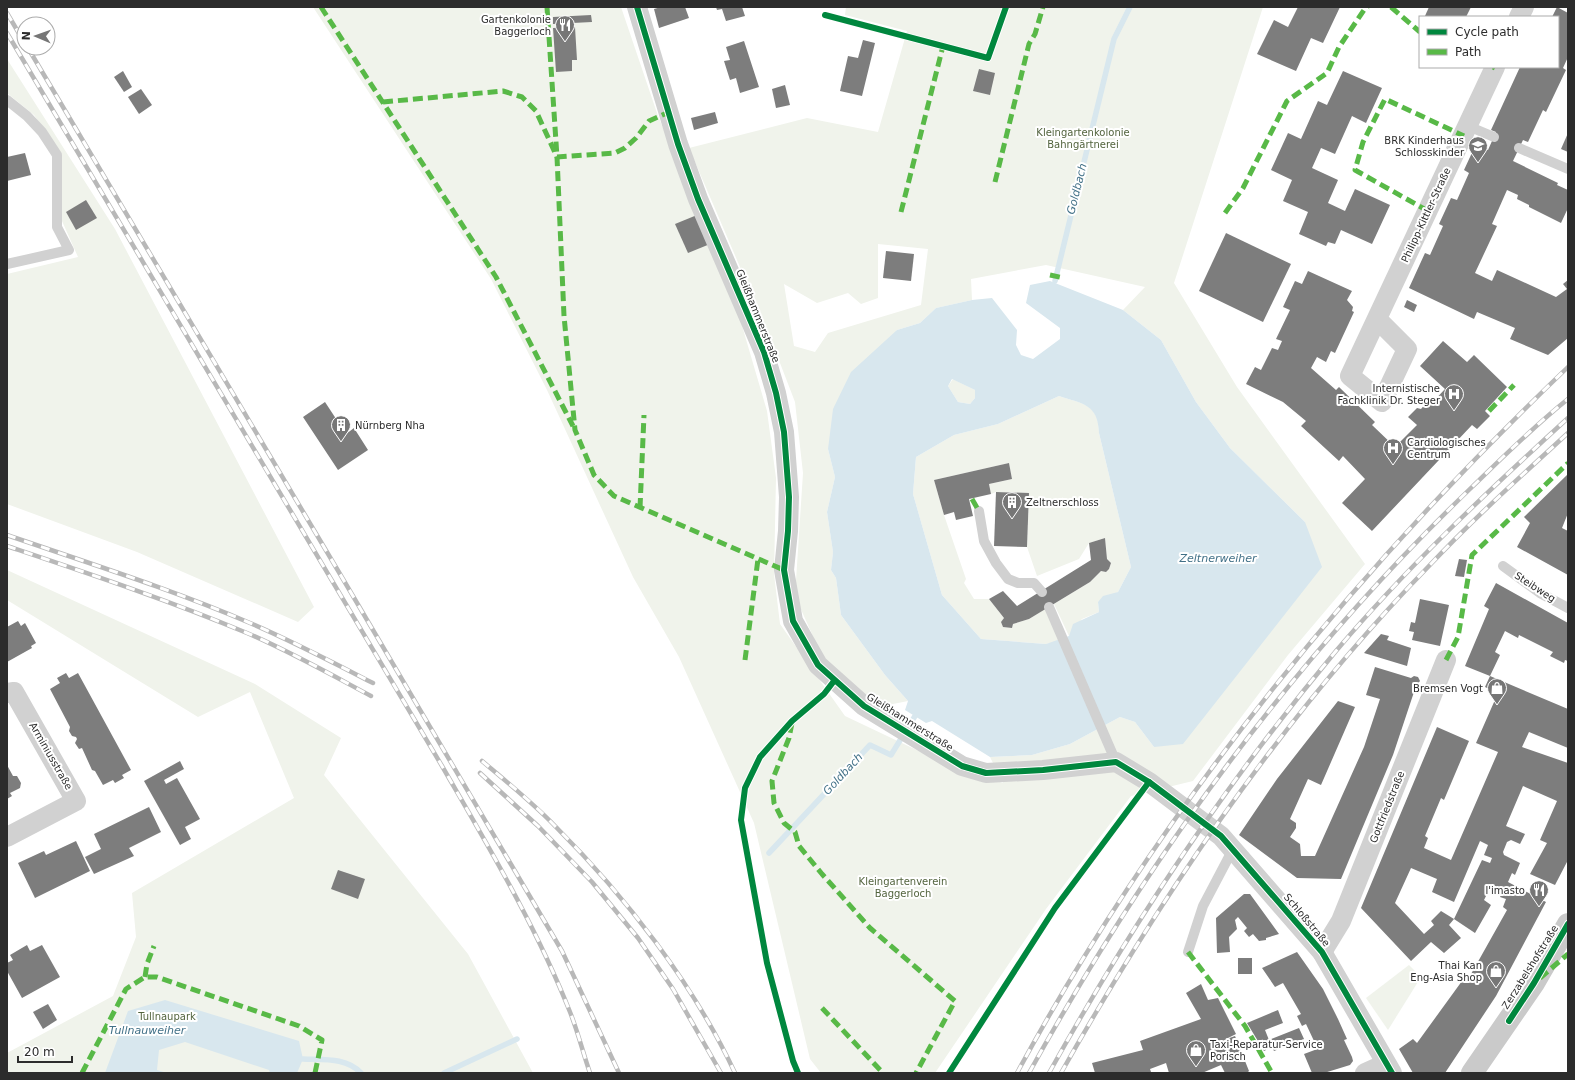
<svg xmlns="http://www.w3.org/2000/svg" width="1575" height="1080" viewBox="0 0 1575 1080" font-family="'DejaVu Sans',sans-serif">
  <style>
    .green { fill: #f0f3eb; fill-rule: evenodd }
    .water { fill: #d8e7ee; fill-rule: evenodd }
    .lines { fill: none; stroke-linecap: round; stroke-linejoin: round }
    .stream { stroke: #d8e7ee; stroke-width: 5.5 }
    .building { fill: #7d7d7d }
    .lane { stroke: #d1d1d1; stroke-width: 10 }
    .street { stroke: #d1d1d1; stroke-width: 20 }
    .secondary { stroke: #cacaca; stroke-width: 22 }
    .rail-casing { stroke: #b8b8b8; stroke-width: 4.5 }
    .rail { stroke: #fff; stroke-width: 3; stroke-dasharray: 9; stroke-linecap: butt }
    .quiet { stroke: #58b947; stroke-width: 5; stroke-dasharray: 10 5; stroke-linecap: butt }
    .cycleway-casing { stroke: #fff; stroke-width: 8 }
    .cycleway { stroke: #00873e; stroke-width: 6 }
    .labels { text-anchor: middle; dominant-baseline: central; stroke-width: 4; stroke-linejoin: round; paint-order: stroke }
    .poi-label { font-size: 10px; fill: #2c2c2c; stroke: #fff; text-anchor: end }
    .park-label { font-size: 10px; fill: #52633d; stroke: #fff }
    .street-label { font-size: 10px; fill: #2c2c2c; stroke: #fff }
    .water-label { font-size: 11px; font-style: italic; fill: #417087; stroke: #fff }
  </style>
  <rect width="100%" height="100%" fill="#fff"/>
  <!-- green -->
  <g class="green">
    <path d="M313,7h308l37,109 75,179 34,116 9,67 -2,96 6,50 65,92 99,47 59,20 -13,-26 42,-2 38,-11 50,-27 15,5 19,25 151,-225 -75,-74 -34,-46 -35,-62 -38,-30 22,-23 -99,-22 -75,14 1,21 -36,8 -16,15 -23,7 -69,119 7,28 -8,35 6,40 -2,18 5,8 5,37 44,60 23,26 -30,6 -54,-46 -29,-65 8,-123 -8,-71 -25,-65 -81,-189 118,-30 71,14 29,-101 -62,-16 1,-8h417l-89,276 63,104 128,177 -77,91 -95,126 -62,15 -85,113 -111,164h-114l-11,-14 -56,-236 -75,-166 -46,-80 -86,-187 -56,-111zM878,244l50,5 -7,56 -93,28 -13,19 -21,-6 -10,-62 33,19 31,-10 13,11 17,-6z"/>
    <path d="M7,59l108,170 199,378 -16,15 -161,-70 -130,-48v-230l71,-17 -16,-36v-66l-28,-40 -27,-22z"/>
    <path d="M953,379l22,11v8l-5,6 -12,-2 -10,-16z"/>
    <path d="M1059,396c24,8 40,8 40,37l32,134 -13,25 -20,10 1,10 -17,7 -13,17 -15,-32 36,-22 11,-11 5,1 3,-3 2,-6 -4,-4 -2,-21 -16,5 -10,16 -42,17 -10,-29 2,-54 -33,-1 -5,2 -2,-10 23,-5 -3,-16 -75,17 10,35 22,64 -2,4 10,16h15l15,19 -3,4 2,5 9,1 1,-4 16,-5 16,-10 14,32 -13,3 -65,-5 -39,-44 -29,-101 3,-37 38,-22 44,-11z"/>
    <path d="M7,570l248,114 86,54 -17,37 144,179 65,119h-526v-20l106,-57 23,-59 -4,-44 162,-95 -44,-106 -52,25 -191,-117z"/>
    <path d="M1409,965l12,12 -33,53 -22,-32z"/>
  </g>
  <!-- water -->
  <g class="water">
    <path d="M1050,281l73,29 38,30 35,62 34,46 75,74 17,45 -139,177 -29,3 -19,-25 -15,-5 -50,27 -38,11 -42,2 -58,-36 -6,2 -21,-13 3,-9 -23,-26 -44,-60 -5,-37 -5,-8 2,-18 -6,-40 8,-35 -7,-28 5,-40 18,-37 46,-42 23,-7 16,-15 36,-8 20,-2 25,32 -1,15 5,10 12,4 27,-20v-11l-34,-25 4,-18zM952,379l23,11v8l-5,6 -12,-2 -10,-16zM1059,396c24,8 39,8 40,37l32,134 -13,25 -15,4 -5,6 1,10 -26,12 -4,12 -23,8 -65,-5 -39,-44 -29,-101 3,-37 38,-22 44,-11z"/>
    <path d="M165,1000l134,41 4,18 -6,14h-27l-1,-3 -84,-28 -26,8 -2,20 10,3h-62l23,-62z"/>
  </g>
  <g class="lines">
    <!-- stream -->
    <g class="stream">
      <path d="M1055,281l59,-242 16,-32"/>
      <path d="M769,853l101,-108 21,10 24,-39"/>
      <path d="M303,1059c20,1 43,-2 58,14"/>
      <path d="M444,1073l73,-34"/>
    </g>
  </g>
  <!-- building -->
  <g class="building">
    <path d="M661,7h24l4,11 -30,10 -5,-19z"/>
    <path d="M716,7h26l3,9 -19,5 -4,-12 -5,1z"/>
    <path d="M1298,7h42l-17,36 -12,-5 -15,33 -39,-17 17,-34 14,7z"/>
    <path d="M1429,7h42l-5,10h-39l-2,-1z"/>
    <path d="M1557,7l11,6v44l-5,11 3,2 -20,42 -3,-2 -15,32 -5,-2 -10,21 45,22 -1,2 11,5v18l-7,15 -32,-16v-2l-12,-6 1,-4 -11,-5 -15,34 5,2 -22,47 17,8 5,-11 59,27 11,-8 -4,-5 5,-4v58l-20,17 -38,-16 5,-11 -38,-16 -3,7 -65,-31 16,-35 5,2 13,-29 -4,-2 12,-26 6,2 12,-27 -5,-3 12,-26 12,6 8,-18 -5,-2 29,-63h38v-50h-6z"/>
    <path d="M591,15l1,7 -39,2v-7z"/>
    <path d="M575,27l2,33h-5v11l-16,1 -3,-44z"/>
    <path d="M863,40l12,3 -13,53 -22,-5 8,-35 10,2z"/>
    <path d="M744,41l15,46 -19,6 -4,-15 -6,2 -6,-19 6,-1 -4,-13z"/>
    <path d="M979,69l16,4 -5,22 -17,-4z"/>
    <path d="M123,71l9,16 -8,5 -10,-15z"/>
    <path d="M1343,71l39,17 -16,35 -14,-7 -17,38 -14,-6 -9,20 26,12 -10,23 17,8 10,-22 35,16 -18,39 -31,-14 -6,14 -7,-2 -2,4 -27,-12 9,-22 -25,-11 9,-21 -21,-10 17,-37 13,6 17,-38 9,4z"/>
    <path d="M785,85l5,20 -14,3 -4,-19z"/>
    <path d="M141,89l11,16 -13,9 -11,-17z"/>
    <path d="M715,112l3,11 -24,7 -3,-12z"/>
    <path d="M1568,133v19l-7,-3z"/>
    <path d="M25,153l6,22 -24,6v-24z"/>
    <path d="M86,200l11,18 -21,12 -10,-18z"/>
    <path d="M697,215l13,29 -22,9 -13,-29z"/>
    <path d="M1226,233l65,31 -28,58 -64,-31z"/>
    <path d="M886,251l28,3 -3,27 -28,-3z"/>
    <path d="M1308,271l44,20 -5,9 6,7 -1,4 2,1 -19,41 -4,-2 -5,11 -9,-5 -6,11 25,22 3,-3 36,35 -3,3 23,22 22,-22 -9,-8 9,-9 4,1 7,-8 3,3 14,-15 -25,-23 23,-25 24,21 7,-7 33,32 -22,24 5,5 -13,13 -5,-4 -100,106 -30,-28 23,-24 -22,-23 -4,5 -38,-35 5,-5 -23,-19 -37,-18 9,-17 6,3 11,-22 6,2 4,-9 -6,-2 14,-29 -7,-3 12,-26 7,3z"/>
    <path d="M1407,300l10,5 -3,7 -10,-5z"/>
    <path d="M325,402l21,32 8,-6 14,22 -30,20 -35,-53z"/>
    <path d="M1009,463l3,16 -23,5 2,10 -22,5 4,17 -17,4 -2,-8 -10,3 -10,-35z"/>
    <path d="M1568,474v39l-6,15 6,3v44l-51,-28 13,-24 -6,-6z"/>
    <path d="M996,492l33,1 -2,54 -33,-1z"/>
    <path d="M1105,538l2,21 4,4 -2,6 -3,3 -5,-1 -11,11 -61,37 -16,5 -1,4 -9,-1 -2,-5 3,-4 -15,-19 14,-8 14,15 74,-46 -2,-17z"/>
    <path d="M1459,559l8,1 -3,17 -9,-1z"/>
    <path d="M1496,583l72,40v38l-3,-1 -1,3 -14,-7 3,-4 -34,-17 -1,3 -13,-7 -10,21 5,3 -10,21 -25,-10 24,-57 -5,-3z"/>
    <path d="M1420,599l29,6 -9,41 -28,-6 2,-8 -5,-1 2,-9 4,1z"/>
    <path d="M18,621l3,5 4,-3 11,20 -5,3 1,2 -25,14v-35z"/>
    <path d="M1381,634l8,2 -2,4 24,8 -4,18 -43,-13z"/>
    <path d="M1375,667l36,11 3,-2 4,1 2,4 -4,5 -23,69 -52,124 -44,-1 -58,-43 38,-56 61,-78 17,6 -34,78 -13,-6 -18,40 6,4v5l-6,9 10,7 1,12h14l49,-109 16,-48 -14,-4z"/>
    <path d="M66,673l3,5 9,-5 53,97 -9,5 2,3 -9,5 -2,-3 -10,5 -8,-14 -3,-1 -10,-22 -3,1 -4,-6 2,-4 -1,-2 -4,-1 -3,-5 1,-4 -20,-38 10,-6 -3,-5z"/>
    <path d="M1490,676l78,33v39l-39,-16 -7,15 46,16v97l-13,25 -25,-11 17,-31 -7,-3 17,-39 -34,-15 -17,40 19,8 -5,10 -9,-4 -4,2 -4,10 1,3 16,8 -5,12 -3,-2 -4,9 38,20 -50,94 -51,77h-32l-14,-24 14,-10 4,4 45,-62 4,2 41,-73 -4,-3 3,-8 -6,-2 3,-6 -12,-5 -7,14 7,5 -16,28 -21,-14 28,-59 8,3 2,-5 -8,-3 4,-10 -8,-4 -26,61 -22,-10 5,-13 -26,-11 -16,35 29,31 10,-9 -3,-4 10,-10 13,8 -5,6 12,13 -17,15 -13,-11 -20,19 -50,-53 76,-181 32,14 -25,59 -3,-2 -16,38 3,2 -4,10 27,12 47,-108 -22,-9 22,-50 -13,-6z"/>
    <path d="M180,761l4,8 -20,11 2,4 11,-6 23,41 -15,8 6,12 -11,6 -36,-64z"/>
    <path d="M7,765l6,11h4l4,7 -1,5 -10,5 2,3 -5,3z"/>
    <path d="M149,807l12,25 -32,16 5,8 -40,18 -9,-17 16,-8 -7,-15z"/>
    <path d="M76,841l14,30 -55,27 -17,-35 26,-12 2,4z"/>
    <path d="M338,870l27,9 -7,20 -27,-10z"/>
    <path d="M1244,894h6l29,40 -13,4v2l-7,1 -6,-7 -4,3 -5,-6 3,-3 -9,-11 -3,3 2,9 -8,8 1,15 -13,1 -1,-35z"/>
    <path d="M27,945l3,6 12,-6 18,32 -38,21 -15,-27v-8l6,-3 -3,-5z"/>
    <path d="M1297,952l26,37 15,30 9,20 -3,1 8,17 1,4 -3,4 -26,8h-12l-8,-19 16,-6 -4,-8 -2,1 -8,-17 -4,2 -5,-10 4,-2 -18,-31 -8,4 -13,-19z"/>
    <rect x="1238" y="958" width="14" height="16"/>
    <path d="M1201,984l7,16 10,-2 18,36 -12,6 11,-4 14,35 -2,2h-22l-4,-8 -19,8h-33l-3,-10 -16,6 1,3 -2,1h-54l-3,-10 51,-13 -3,-9 61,-22 -15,-26z"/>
    <path d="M48,1004l9,16 -14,9 -10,-17z"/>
    <path d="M1278,1010l5,13 -18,7 4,10 30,-12 5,11 -30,12 -2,-4 -8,4 -17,-28z"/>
  </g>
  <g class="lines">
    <!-- lane -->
    <g class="lane">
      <path d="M7,100l20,16 15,16 15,23v72l12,23 -62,14"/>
      <path d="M1468,126l26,11"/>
      <path d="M1519,148l49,21"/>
      <path d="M979,511l5,30 12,22 12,16 10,4h16l8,9"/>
      <path d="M1503,566l37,27 28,15"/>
      <path d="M1049,607l67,155"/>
      <path d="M1188,952l15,-46 30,-57"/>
    </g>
    <!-- street -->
    <g class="street">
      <path d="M637,7l41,137 20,55 66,153 12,41 8,39 5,65 -1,34 -4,39 9,51 25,44 46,41 98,60 24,7 57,-3 73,-8 33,20 72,54 101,116 70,121"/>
      <path d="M1519,17l5,-10"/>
      <path d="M1377,319l30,30 -25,53 -32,-26 145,-309"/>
      <path d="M7,693l7,-1 62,109 -69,36"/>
      <path d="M1322,952l19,-31 105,-261"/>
      <path d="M1365,1073l20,-9"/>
    </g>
    <!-- secondary -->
    <path class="secondary" d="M1472,1073l62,-90 34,-59"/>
    <!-- rail casing -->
    <g class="rail-casing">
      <g id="rail">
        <path d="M7,13l17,29"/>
        <path d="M7,33l435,733c46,80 94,160 128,246 8,20 13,41 20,61"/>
        <path d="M28,48l312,526 222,377 57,122"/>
        <path d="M7,535c81,28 164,54 243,88 42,18 82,39 123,60"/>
        <path d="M7,546c80,27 161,54 240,87 42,18 83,41 124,63"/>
        <path d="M482,761c25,21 51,42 73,65 70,70 138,157 180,247"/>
        <path d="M480,773l58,53 54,56 46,56 35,51 48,84"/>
        <path d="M1017,1073c143,-264 334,-498 551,-706"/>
        <path d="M1029,1073c119,-215 265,-415 443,-586 31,-30 62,-61 96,-88"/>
        <path d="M1049,1073c84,-151 176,-289 287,-422 71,-84 151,-159 232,-233"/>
        <path d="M1061,1073c102,-181 222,-357 367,-506 44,-47 92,-90 140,-134"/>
      </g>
    </g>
    <!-- rail -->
    <use href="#rail" class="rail"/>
    <!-- quiet -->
    <g class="quiet">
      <path d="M321,7l175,270 77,149"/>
      <path d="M547,7l10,150 58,-4 10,-5 11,-10 13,-17 20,-9"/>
      <path d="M1391,7l29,25"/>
      <path d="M1493,67l2,1"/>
      <path d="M383,102l120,-11 19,6 14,14 21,46 7,159 11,114 19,45 20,21 170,74"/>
      <path d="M995,182l34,-138 6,-10 8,-27"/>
      <path d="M1428,211l-73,-41 8,-28 22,-43 79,37"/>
      <path d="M901,212l42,-166"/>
      <path d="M1225,213l18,-25 44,-87 40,-28 12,-26 25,-37 4,-3"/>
      <path d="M1050,275l14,3"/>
      <path d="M1489,411l25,-26"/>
      <path d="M972,499l7,12"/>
      <path d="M640,508l4,-93"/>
      <path d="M745,660l13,-101"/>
      <path d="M1446,660l12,-23 14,-82 96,-92"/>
      <path d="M792,723l-3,15 -17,43 2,22 10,20 11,9 4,14 23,28 48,54 85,73 -39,72"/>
      <path d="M1188,952l57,74 27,47"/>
      <path d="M145,977l2,-13 7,-18"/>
      <path d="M1540,978l28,-24"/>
      <path d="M822,1008l61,65"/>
      <path d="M82,1073l44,-84 19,-12h12l142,49 23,14 -7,33"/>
    </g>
    <!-- cycleway casing -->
    <g class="cycleway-casing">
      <g id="cycleway">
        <path d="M637,7l41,137 20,55 66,153 12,41 8,39 5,65 -1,34 -4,39 9,51 25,44 46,41 98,60 24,7 57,-3 73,-8 33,20 72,54 101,116 70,121"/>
        <path d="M825,15l163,43 18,-51"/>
        <path d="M1509,1021l25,-38 34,-59"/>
        <path d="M798,1073l-5,-12 -26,-98 -26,-143 4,-32 15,-31 32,-36 32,-27 10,-13"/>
        <path d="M949,1073l106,-165 94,-126"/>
      </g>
    </g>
    <!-- cycleway -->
    <use href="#cycleway" class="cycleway"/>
  </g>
  <!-- icons -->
  <defs>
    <g id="restaurant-pin" transform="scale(1)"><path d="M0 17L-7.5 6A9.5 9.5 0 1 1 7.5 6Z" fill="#767676" stroke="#fff"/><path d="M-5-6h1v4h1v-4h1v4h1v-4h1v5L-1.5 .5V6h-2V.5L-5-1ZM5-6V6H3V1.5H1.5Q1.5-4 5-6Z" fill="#fff"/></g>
    <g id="school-pin" transform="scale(1)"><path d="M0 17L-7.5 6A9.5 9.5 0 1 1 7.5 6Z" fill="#767676" stroke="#fff"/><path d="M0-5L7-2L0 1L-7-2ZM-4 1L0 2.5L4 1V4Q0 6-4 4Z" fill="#fff"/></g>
    <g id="hospital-pin" transform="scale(1)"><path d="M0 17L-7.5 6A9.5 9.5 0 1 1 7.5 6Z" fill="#767676" stroke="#fff"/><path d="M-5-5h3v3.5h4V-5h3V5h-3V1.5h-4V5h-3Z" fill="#fff"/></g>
    <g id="building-pin" transform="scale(1)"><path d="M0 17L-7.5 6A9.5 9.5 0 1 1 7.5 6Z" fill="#767676" stroke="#fff"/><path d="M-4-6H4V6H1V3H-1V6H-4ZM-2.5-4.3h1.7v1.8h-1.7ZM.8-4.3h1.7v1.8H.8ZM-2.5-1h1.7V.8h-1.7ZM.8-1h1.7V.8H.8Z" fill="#fff"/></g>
    <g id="shop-pin" transform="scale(1)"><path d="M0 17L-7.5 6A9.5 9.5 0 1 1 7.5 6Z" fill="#767676" stroke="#fff"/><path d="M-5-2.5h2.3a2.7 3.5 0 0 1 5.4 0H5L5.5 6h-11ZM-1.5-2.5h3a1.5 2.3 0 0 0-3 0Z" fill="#fff"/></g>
  </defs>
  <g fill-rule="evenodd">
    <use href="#restaurant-pin" x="565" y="25"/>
    <use href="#school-pin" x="1478" y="146"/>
    <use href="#hospital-pin" x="1454" y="394"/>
    <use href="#building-pin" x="341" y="425"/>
    <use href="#hospital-pin" x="1393" y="448"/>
    <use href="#building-pin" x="1012" y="502"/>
    <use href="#shop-pin" x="1497" y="688"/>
    <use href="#restaurant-pin" x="1539" y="890"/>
    <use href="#shop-pin" x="1496" y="971"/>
    <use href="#shop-pin" x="1196" y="1050"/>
  </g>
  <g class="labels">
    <!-- poi labels -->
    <g class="poi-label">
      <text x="551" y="19">Gartenkolonie<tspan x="551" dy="12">Baggerloch</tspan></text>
      <text x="1464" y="140">BRK Kinderhaus<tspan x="1464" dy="12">Schlosskinder</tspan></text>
      <text x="1440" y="388">Internistische<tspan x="1440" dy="12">Fachklinik Dr. Steger</tspan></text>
      <text x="355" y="425" text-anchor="start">Nürnberg Nha</text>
      <text x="1407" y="442" text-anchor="start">Cardiologisches<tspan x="1407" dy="12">Centrum</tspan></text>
      <text x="1026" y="502" text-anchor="start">Zeltnerschloss</text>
      <text x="1483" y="688">Bremsen Vogt</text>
      <text x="1525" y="890">l'imasto</text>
      <text x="1482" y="965">Thai Kan<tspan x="1482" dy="12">Eng-Asia Shop</tspan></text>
      <text x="1210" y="1044" text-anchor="start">Taxi-Reparatur-Service<tspan x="1210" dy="12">Porisch</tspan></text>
    </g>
    <!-- park labels -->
    <g class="park-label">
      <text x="1083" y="132">Kleingartenkolonie<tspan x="1083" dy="12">Bahngärtnerei</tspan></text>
      <text x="903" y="881">Kleingartenverein<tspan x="903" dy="12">Baggerloch</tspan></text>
      <text x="167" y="1016">Tullnaupark</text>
    </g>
    <!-- street labels -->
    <g class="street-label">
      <text transform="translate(1426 215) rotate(-65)">Philipp-Kittler-Straße</text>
      <text transform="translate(758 316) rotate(68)">Gleißhammerstraße</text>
      <text transform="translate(1535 587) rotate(33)">Steibweg</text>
      <text transform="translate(910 722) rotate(32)">Gleißhammerstraße</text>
      <text transform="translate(51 756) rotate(60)">Arminiusstraße</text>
      <text transform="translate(1387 807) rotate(-68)">Gottfriedstraße</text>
      <text transform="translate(1307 920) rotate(50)">Schloßstraße</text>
      <text transform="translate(1530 967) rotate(-58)">Zerzabelshofstraße</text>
    </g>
    <!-- water labels -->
    <g class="water-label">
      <text transform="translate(1077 189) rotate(-76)">Goldbach</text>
      <text x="1218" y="558">Zeltnerweiher</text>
      <text transform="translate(843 774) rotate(-47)">Goldbach</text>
      <text x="147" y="1030">Tullnauweiher</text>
    </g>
  </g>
  <!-- border -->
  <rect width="1575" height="1080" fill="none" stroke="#2c2c2c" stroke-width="16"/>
  <!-- legend -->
  <rect x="1419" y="16" width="140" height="52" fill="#ffffff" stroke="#ababab"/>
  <rect x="1427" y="29" width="20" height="6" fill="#00873e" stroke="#ababab"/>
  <text x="1455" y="36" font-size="12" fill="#2c2c2c">Cycle path</text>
  <rect x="1427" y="49" width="20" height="6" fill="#58b947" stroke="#ababab"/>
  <text x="1455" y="56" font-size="12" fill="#2c2c2c">Path</text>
  <!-- north arrow -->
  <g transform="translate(36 36) rotate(272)"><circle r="19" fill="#ffffff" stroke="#ababab"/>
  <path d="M0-3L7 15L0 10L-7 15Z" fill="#767676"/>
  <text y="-6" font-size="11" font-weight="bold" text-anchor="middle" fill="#2c2c2c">N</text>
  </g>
  <!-- scale -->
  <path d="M18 1056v6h54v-6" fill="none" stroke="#2c2c2c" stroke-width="2"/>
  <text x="24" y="1056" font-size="12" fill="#2c2c2c" stroke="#ffffff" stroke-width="3" paint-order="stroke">20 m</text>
</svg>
